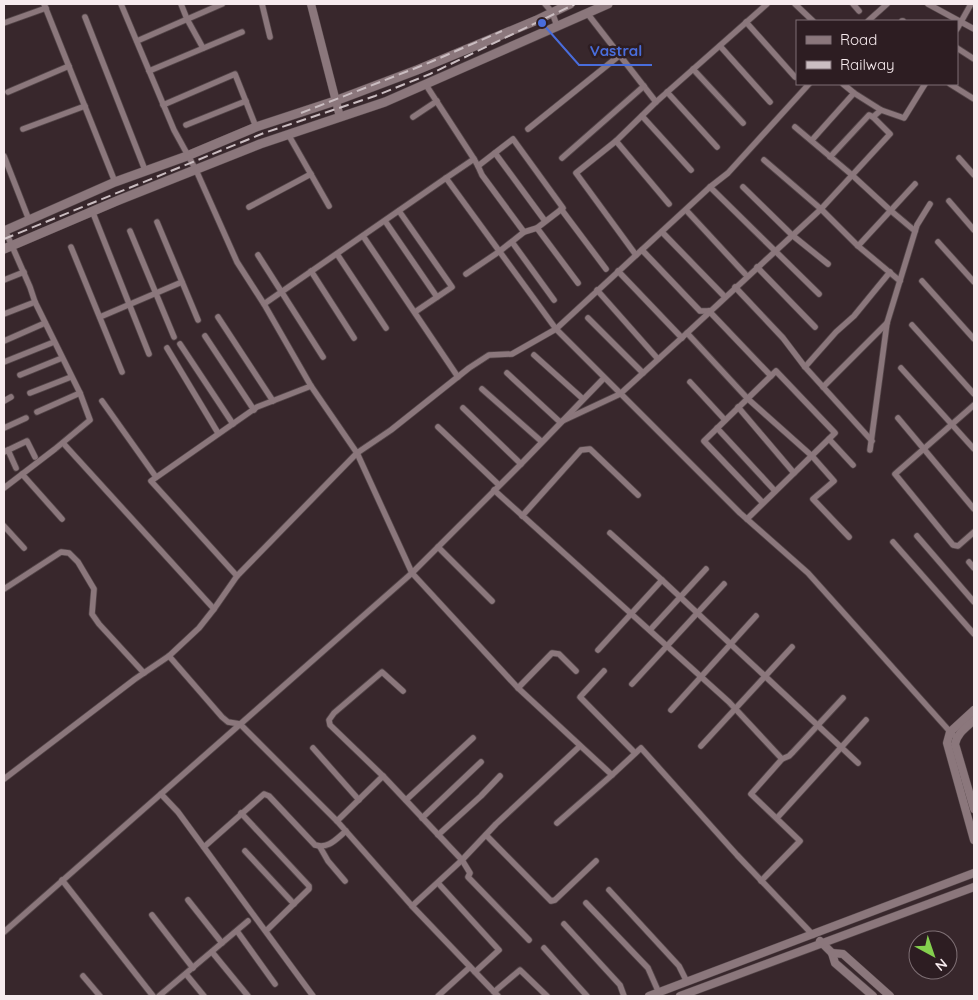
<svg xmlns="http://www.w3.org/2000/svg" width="978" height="1000" viewBox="0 0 978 1000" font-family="Quicksand,sans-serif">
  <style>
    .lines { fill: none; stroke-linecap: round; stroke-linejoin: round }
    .minor-casing { stroke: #534548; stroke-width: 7 }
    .tertiary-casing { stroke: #534548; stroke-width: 9 }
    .secondary-casing { stroke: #534548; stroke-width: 10 }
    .minor { stroke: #8b777c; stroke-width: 5.5 }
    .tertiary { stroke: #8b777c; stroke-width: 8 }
    .secondary { stroke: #8b777c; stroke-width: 9 }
    .rail { stroke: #cabdc1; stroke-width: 2; stroke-dasharray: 10 5; stroke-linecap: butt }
    .leader { fill: none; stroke: #496ddc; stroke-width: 2 }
    .callout-dot { fill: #496ddc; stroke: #2d1d22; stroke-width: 2 }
    .callout-label { font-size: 15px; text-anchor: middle; font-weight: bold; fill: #496ddc; stroke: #2d1d22; stroke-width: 5; stroke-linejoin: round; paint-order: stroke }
  </style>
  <rect width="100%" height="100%" fill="#38272c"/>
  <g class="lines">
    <!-- minor casing -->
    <g class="minor-casing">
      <g id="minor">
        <path d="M44,4l71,178"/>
        <path d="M121,4l53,126 22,40 41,92 27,42 47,82 46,67 55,120 106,115 94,87 -55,48"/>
        <path d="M181,4l6,15 16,29"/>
        <path d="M262,4l8,33"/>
        <path d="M545,4l7,8 5,14"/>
        <path d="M795,4l18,17"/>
        <path d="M853,4l6,7"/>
        <path d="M928,4l46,25"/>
        <path d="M587,13l69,89"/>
        <path d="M85,17l60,153"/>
        <path d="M868,21l19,-17"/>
        <path d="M902,21h1"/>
        <path d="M746,22l49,55"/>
        <path d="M4,23l42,-15"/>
        <path d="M957,29l14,-25"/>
        <path d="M137,41l85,-37"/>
        <path d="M720,46l50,56"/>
        <path d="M957,48l17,11"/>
        <path d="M693,69l50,54"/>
        <path d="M149,71l93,-39"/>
        <path d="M843,84l11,9 27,17"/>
        <path d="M950,84l24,15"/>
        <path d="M426,85l48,74 -28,19 110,151 184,184 68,60 145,162"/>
        <path d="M8,92l61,-26"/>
        <path d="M667,92l50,55"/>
        <path d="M163,105l72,-31 21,53"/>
        <path d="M642,116l49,54"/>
        <path d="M413,117l24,-16"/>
        <path d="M186,125l60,-24"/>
        <path d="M795,127l57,48 38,35 25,21"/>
        <path d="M23,129l62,-23"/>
        <path d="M528,129l92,-74"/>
        <path d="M288,134l41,72"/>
        <path d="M812,140l42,-47"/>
        <path d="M616,141l53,63"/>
        <path d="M495,153l50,68"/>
        <path d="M4,156l25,64"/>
        <path d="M830,157l39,-42 4,2"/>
        <path d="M562,158l82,-72"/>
        <path d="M959,158l15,17"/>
        <path d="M764,160l57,49 37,37 42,35"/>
        <path d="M478,166l4,9 42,57"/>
        <path d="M710,187l109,107"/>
        <path d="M743,187l49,48 36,29"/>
        <path d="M949,201l25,29"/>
        <path d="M249,207l62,-33"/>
        <path d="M561,209l45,60"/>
        <path d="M686,210l61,66"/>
        <path d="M399,211l53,76 -37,25"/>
        <path d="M93,213l56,141"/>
        <path d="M385,221l52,76"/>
        <path d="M157,222l41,98"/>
        <path d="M537,228l41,55"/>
        <path d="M130,231l44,106"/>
        <path d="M662,232l63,65"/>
        <path d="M363,236l95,141"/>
        <path d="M512,242l42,58"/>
        <path d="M938,242l36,40"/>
        <path d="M858,246l57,-62"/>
        <path d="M71,247l51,125"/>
        <path d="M642,250l58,61h9"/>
        <path d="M337,254l49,74"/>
        <path d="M258,255l65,102"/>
        <path d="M636,255l-60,-82 40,-32 40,-39 111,-98"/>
        <path d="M757,267l58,60"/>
        <path d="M311,271l43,67"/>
        <path d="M618,271l64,67"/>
        <path d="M466,274l34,-23 24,-19 13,-4 26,-20 -50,-69 -35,27 -4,-7"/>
        <path d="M4,280l20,-8"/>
        <path d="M922,281l52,58"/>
        <path d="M735,287l48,51 22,29 67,74"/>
        <path d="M597,290l61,69"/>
        <path d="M264,304l182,-126"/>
        <path d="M709,311l62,65"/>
        <path d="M4,314l31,-12"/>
        <path d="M100,317l82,-35"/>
        <path d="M218,317l55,84"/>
        <path d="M588,318l55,55"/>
        <path d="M912,325l62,69"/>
        <path d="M205,336l49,74"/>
        <path d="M4,341l41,-18"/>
        <path d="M180,344l53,80"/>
        <path d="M167,348l51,85"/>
        <path d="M534,355l49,44"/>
        <path d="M4,362l50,-20"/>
        <path d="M805,367l31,-35 18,-16 36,-44"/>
        <path d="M901,368l73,81"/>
        <path d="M507,373l53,49 60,-28 67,-61"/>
        <path d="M20,375l42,-17"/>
        <path d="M690,382l35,38"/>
        <path d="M311,386l-54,21 -106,74 86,95 120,-123 34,-23 78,-62 20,-13 23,-1 44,-25 154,-142 18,-14 81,-89"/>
        <path d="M823,387l64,-64"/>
        <path d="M482,389l59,52"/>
        <path d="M30,393l41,-16"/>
        <path d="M4,401l7,-4"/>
        <path d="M102,401l54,76"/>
        <path d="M974,405l-79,69 58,71 5,1 16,-14"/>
        <path d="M738,407l56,66"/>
        <path d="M463,408l58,56"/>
        <path d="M37,412l43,-19"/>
        <path d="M898,418l76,91"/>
        <path d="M438,427l61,58"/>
        <path d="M4,428l22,-10"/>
        <path d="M717,428l58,63"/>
        <path d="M829,439l24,26"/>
        <path d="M8,450l8,18"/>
        <path d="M870,450l17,-127 30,-98 13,-21"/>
        <path d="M4,452l23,-11 8,16"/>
        <path d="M22,474l40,45"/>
        <path d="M4,488l51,-39 35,-29 -10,-27 -45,-91 -5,-15 -25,-57"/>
        <path d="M494,490l235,212 53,57 -31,35 49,47 -39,40"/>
        <path d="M522,516l59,-66 9,-1 48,46"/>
        <path d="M747,519l88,-86 -59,-62 -72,70 59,62"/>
        <path d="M4,526l20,22"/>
        <path d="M917,536l57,66"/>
        <path d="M849,537l-36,-38 21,-18 -22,-25 -64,-57 -61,-66 134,-124 69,-75 -17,-17 8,-7 23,8 21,-34"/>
        <path d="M893,542l81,92"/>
        <path d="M438,547l54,54"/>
        <path d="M969,562l5,6"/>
        <path d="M662,580l196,183"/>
        <path d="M4,589l57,-37 8,1 9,9 16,27 -2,25 7,10 45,49"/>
        <path d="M214,609l23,-33"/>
        <path d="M650,630l56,-61"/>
        <path d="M598,650l64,-70 -52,-47"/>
        <path d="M169,656l53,61 6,5 12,2 97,97 75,85 86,90"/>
        <path d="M604,671l-24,26 55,56"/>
        <path d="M632,684l92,-100"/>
        <path d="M518,688l34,-35 7,1 17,17"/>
        <path d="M671,710l85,-94"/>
        <path d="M701,746l91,-99"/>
        <path d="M313,748l46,52"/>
        <path d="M782,759l7,-3 4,-4 50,-54"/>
        <path d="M612,775l29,-27 96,107 76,80"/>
        <path d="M383,776l-53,-51 -1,-5 5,-7 48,-41 21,19"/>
        <path d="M4,779l131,-100 34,-23 30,-28 15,-19 -151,-166"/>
        <path d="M161,794l17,18 135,184"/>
        <path d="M406,800l67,-62"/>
        <path d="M241,813l68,73v3l-43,42"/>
        <path d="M422,818l59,-56"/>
        <path d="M777,818l89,-98"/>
        <path d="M337,821l46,-45 79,84 8,13 -2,4 61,63"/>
        <path d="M438,835l43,-39 19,-20"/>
        <path d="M486,835l65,66 4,-1 41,-39"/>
        <path d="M204,847l60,-53 5,2 46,49c14,4 21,-6 31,-14"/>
        <path d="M320,847l8,14 17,20"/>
        <path d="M245,851l49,53"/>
        <path d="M62,880l91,116"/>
        <path d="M438,883l61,67 -24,22"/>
        <path d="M609,890l70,76 8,16"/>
        <path d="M188,900l34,43"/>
        <path d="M586,903l62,65 11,25"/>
        <path d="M412,906l50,-46 34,-36 84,-78"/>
        <path d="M152,915l41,53"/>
        <path d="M564,924l56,61 4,11"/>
        <path d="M237,931l38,53"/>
        <path d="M4,932l408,-359 109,-109 83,-86"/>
        <path d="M544,948l43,48"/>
        <path d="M212,952l36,44"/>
        <path d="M186,974l18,22"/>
        <path d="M83,976l17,20"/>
        <path d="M494,992l26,-22 27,26"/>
        <path d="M159,996l89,-75"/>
        <path d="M438,996l32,-29"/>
      </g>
    </g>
    <!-- tertiary casing -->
    <g class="tertiary-casing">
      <g id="tertiary">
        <path d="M311,4l29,113"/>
        <path d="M974,710l-24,22 -3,11 27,97"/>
        <path d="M974,720c-7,7 -17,13 -19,24l19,65"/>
        <path d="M820,941l12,12 3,10 38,33"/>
        <path d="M832,953l11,1 47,42"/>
        <path d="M649,996l325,-123"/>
        <path d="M680,996l294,-109"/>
      </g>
    </g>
    <!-- secondary casing -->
    <g class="secondary-casing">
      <g id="secondary">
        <path d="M4,231l111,-49 72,-26 69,-29 79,-26 82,-31 120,-50 33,-16"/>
        <path d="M4,249l115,-49 141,-56 125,-42 223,-98"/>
      </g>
    </g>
    <!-- minor -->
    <use href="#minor" class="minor"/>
    <!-- tertiary -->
    <use href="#tertiary" class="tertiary"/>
    <!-- secondary -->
    <use href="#secondary" class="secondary"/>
    <!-- rail -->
    <g class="rail">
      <path d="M301,113l125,-49 76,-33"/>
      <path d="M4,239l260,-106 111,-37 55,-22 145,-70"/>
    </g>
  </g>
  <!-- callouts -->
  <path class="leader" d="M542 23L579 65H652"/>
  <circle class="callout-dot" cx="542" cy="23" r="5"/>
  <g class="callout-label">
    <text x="616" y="56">Vastral</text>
  </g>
  <!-- border -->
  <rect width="978" height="1000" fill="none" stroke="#f7ebee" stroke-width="10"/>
  <!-- legend -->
  <rect x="796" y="20" width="162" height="65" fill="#2d1d22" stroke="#7e6f74"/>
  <rect x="806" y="36" width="25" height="8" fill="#8b777c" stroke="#7e6f74"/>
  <text x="840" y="45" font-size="15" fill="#f7ebee">Road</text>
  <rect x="806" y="61" width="25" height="8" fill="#cabdc1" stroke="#7e6f74"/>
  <text x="840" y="70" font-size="15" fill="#f7ebee">Railway</text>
  <!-- north arrow -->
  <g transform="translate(933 955) rotate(140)"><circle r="24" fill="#2d1d22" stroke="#7e6f74"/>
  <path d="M0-4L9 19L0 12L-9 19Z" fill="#84d04e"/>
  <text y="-8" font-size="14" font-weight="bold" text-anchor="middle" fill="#f7ebee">N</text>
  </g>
</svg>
